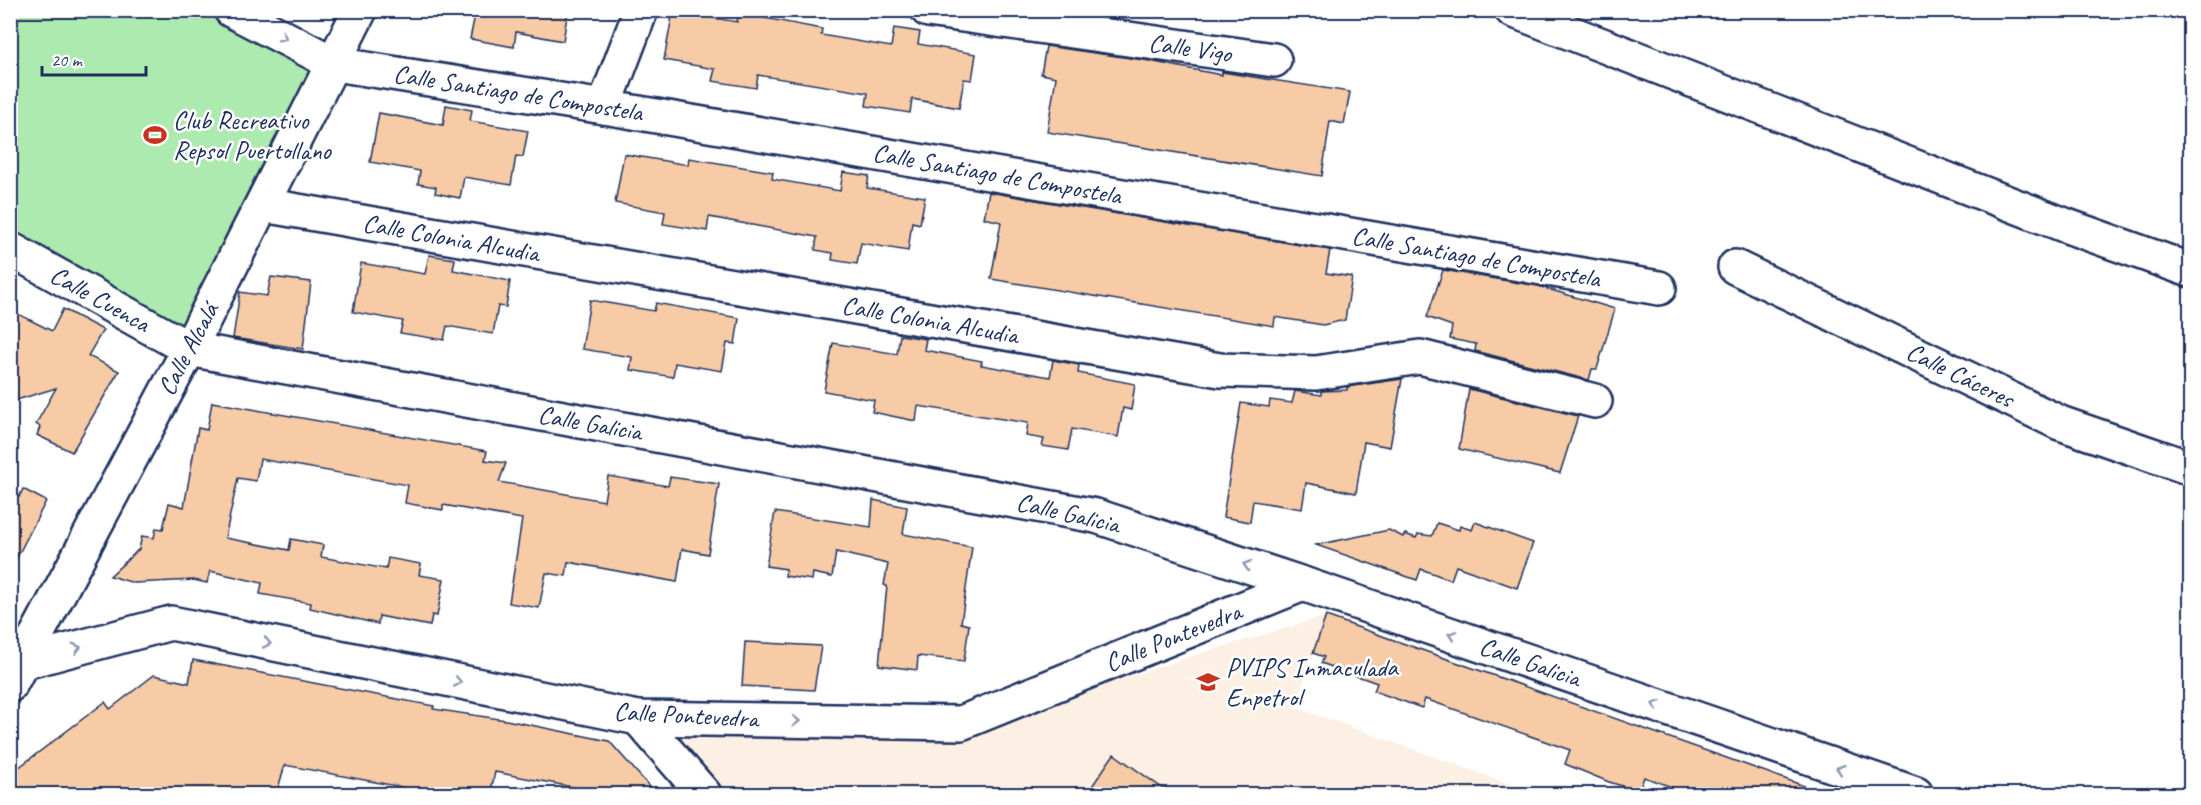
<svg xmlns="http://www.w3.org/2000/svg" width="2201" height="805" viewBox="0 0 2201 805" font-family="Caveat,sans-serif">
  <style>
    .built { fill: #fcefe4 }
    .garden { fill: #adeab0; stroke: #648c87; stroke-width: 1.5 }
    .building { fill: #f6cba5; stroke: #1b2f5e; stroke-width: 1.5 }
    .lines { fill: none; stroke-linecap: round; stroke-linejoin: round }
    .street-casing { stroke: #1b2f5e; stroke-width: 38 }
    .secondary-casing { stroke: #1b2f5e; stroke-width: 38 }
    .street { stroke: #fff; stroke-width: 33 }
    .secondary { stroke: #fff; stroke-width: 33 }
    .oneway { stroke: #8d97ae }
    .labels { text-anchor: middle; dominant-baseline: central; stroke-width: 5; stroke-linejoin: round; paint-order: stroke }
    .street-label { font-size: 26px; fill: #1b2f5e; stroke: #fff }
    .poi-label { font-size: 26px; fill: #1b2f5e; stroke: #fff; text-anchor: start }
  </style>
  <rect width="100%" height="100%" fill="#fff"/>
  <filter id="ink" filterUnits="userSpaceOnUse"><feTurbulence type="fractalNoise" baseFrequency=".0167" numOctaves="2"/><feDisplacementMap in="SourceGraphic" scale="12" xChannelSelector="R" yChannelSelector="G"/><feConvolveMatrix kernelMatrix="1 2 1 2 8 2 1 2 1" color-interpolation-filters="sRGB"/></filter>
  <g filter="url(#ink)">
    <!-- built -->
    <path class="built" d="M1326,616l-31,91 243,87h-817l-54,-64 289,3 233,-76z"/>
    <!-- garden -->
    <path class="garden" d="M11,11h220l104,53 -146,285 -178,-100z"/>
    <!-- building -->
    <g class="building">
      <path d="M476,10h92l-5,31 -47,-9 -2,15 -44,-8z"/>
      <path d="M739,10h26l-1,8 58,11 -1,6 70,12 3,-19 26,4 -2,12 58,10 -4,26 -8,-1 -5,29 -47,-9 -2,14 -44,-7 2,-13 -110,-18 -2,13 -44,-7 3,-12 -51,-9 9,-49 64,11z"/>
      <path d="M1046,46l98,14 78,15v-3l128,20 -6,32 -14,-3 -8,55 -275,-44 9,-55 -15,-3z"/>
      <path d="M446,105l26,5 -2,11 58,10 -5,26 -7,-1 -5,29 -47,-8 -4,21 -25,-5 1,-6 -18,-3 2,-13 -50,-9 9,-49 64,12z"/>
      <path d="M624,154l64,11 1,-7 84,14 -1,7 68,12 3,-19 26,4 -2,12 58,9 -5,27 -8,-2 -4,29 -47,-8 -4,21 -25,-4 1,-7 -18,-3 2,-13 -108,-20 -2,14 -44,-7 2,-12 -50,-9z"/>
      <path d="M989,192l341,58 -4,23 26,4 -7,43 -22,5 -48,-8 -1,9 -283,-47 10,-57 -17,-4z"/>
      <path d="M429,255l26,4 -2,11 57,11 -4,26 -8,-1 -5,28 -46,-8 -3,14 -44,-7 3,-12 -50,-9 8,-49 64,11z"/>
      <path d="M1443,270l95,16 77,23 -18,60h-5l-3,11 -114,-29 1,-7 -26,-5 2,-13 -25,-9z"/>
      <path d="M271,277l40,5 -8,67 -70,-11 7,-46 27,4z"/>
      <path d="M590,300l64,11 2,-8 83,15 -4,26 -8,-1 -5,28 -47,-8 -2,14 -43,-7 2,-13 -50,-8z"/>
      <path d="M63,309l40,21 -15,26 31,15 -47,81 -35,-17 3,-8 -4,-3 20,-36 -46,14v-92l42,21z"/>
      <path d="M900,335l26,4 -2,11 58,11 -1,4 69,12 3,-17 26,5 -1,8 57,11 -4,26 -8,-2 -5,29 -46,-8 -4,21 -26,-4 2,-7 -18,-3 2,-13 -110,-17 -2,15 -44,-9 2,-12 -50,-9 9,-48 64,11z"/>
      <path d="M1402,379l-12,68 -26,-5 -8,51 -50,-10 -4,26 -49,-8 -3,21 -27,-5 18,-114 28,4 1,-7 22,3 3,-12 26,4v-4l26,-1v-3z"/>
      <path d="M1469,389l109,27 -18,57 -101,-24z"/>
      <path d="M212,402l275,49 -2,9 21,3 -7,19 105,19 4,-25 60,10 2,-9 49,7 -11,70 -26,-5 -5,33 -109,-20 -2,14 -20,-3 -7,35 -30,-5 13,-84 -79,-14v5l-38,-7 3,-18 -148,-26 -4,22 -18,-3 -13,60 64,12 2,-11 32,6 -2,12 65,12 2,-11 33,6 -2,11 25,4 -7,37 -5,-1 -2,11 -51,-10 -1,8 -68,-16 1,-5 -51,-9 2,-11 -52,-12 -3,12 -13,-3 -60,3 -24,-7 29,-27 3,-13 12,2 2,-10 7,1 6,-26 15,4 14,-79 9,2z"/>
      <path d="M23,489l23,12 -36,70v-78l9,4z"/>
      <path d="M873,500l34,7 -4,27 69,13 -11,76 8,2 -5,36 -46,-5 -1,14 -38,-5 8,-79 -3,-1 4,-21 -52,-12 -4,25 -19,-4 -1,7 -27,-4 1,-7 -20,-3 9,-54 96,15z"/>
      <path d="M1475,522l58,21 -16,45 -61,-22 -5,14 -30,-11 -4,11 -101,-35 73,-15 14,7 2,-3 11,4 2,-4 14,2 5,-13 22,7 1,-4 12,4z"/>
      <path d="M1326,616l426,151 66,24v4h-124l-50,-18 -5,14 -30,-9 -44,-18 5,-14 -145,-51 -3,9 -48,-17 3,-8 -56,-20 3,-6 -11,-4z"/>
      <path d="M745,642l76,4 -7,44 -72,-4z"/>
      <path d="M193,660l241,46 -1,3 73,11 103,21 48,54h-43l-119,-23 -5,23 -36,-7 -1,7h-9l-159,-30 -9,30h-266v-21l95,-72 5,7 44,-34 35,8z"/>
      <path d="M1114,754l58,41h-86z"/>
    </g>
    <g class="lines">
      <!-- street casing -->
      <g class="street-casing">
        <g id="street">
          <path d="M231,10l104,54 269,43 1055,181"/>
          <path d="M928,10l346,50"/>
          <path d="M604,107l37,-97"/>
          <path d="M263,205l957,165 96,3 104,-16 175,44"/>
          <path d="M10,249l179,100 907,167 207,68 613,210"/>
          <path d="M1735,267l325,156 130,45"/>
          <path d="M10,657l11,6 150,-40 467,95 323,5 342,-139"/>
          <path d="M10,685l179,-336 171,-339"/>
          <path d="M638,718l66,76"/>
        </g>
      </g>
      <!-- secondary casing -->
      <g class="secondary-casing">
        <path id="secondary" d="M1512,10l555,216 123,44"/>
      </g>
      <!-- street -->
      <use href="#street" class="street"/>
      <!-- secondary -->
      <use href="#secondary" class="secondary"/>
    </g>
    <!-- one-way arrows -->
    <defs><path id="oneway-chevron" d="M-2-3.5L2.5 0L-2 3.5" fill="none" stroke-width="1.6" stroke-linecap="round" stroke-linejoin="round" transform="scale(1.5)"/></defs>
    <g class="oneway">
      <use href="#oneway-chevron" transform="translate(283 37) rotate(27)"/>
      <use href="#oneway-chevron" transform="translate(1247 565) rotate(-162)"/>
      <use href="#oneway-chevron" transform="translate(1452 635) rotate(-161)"/>
      <use href="#oneway-chevron" transform="translate(267 643) rotate(11)"/>
      <use href="#oneway-chevron" transform="translate(77 648) rotate(-15)"/>
      <use href="#oneway-chevron" transform="translate(458 682) rotate(11)"/>
      <use href="#oneway-chevron" transform="translate(1656 705) rotate(-161)"/>
      <use href="#oneway-chevron" transform="translate(796 721) rotate(1)"/>
      <use href="#oneway-chevron" transform="translate(1840 769) rotate(-161)"/>
    </g>
  </g>
  <!-- icons -->
  <defs>
    <g id="stadium-bare" transform="scale(1.8)"><path d="M0-5a6.5 5 0 1 0 0 10a6.5 5 0 1 0 0-10ZM-3.5-1.8h7v3.6h-7Z" fill="#c8321e" stroke="#fff" stroke-width="2.5" paint-order="stroke"/></g>
    <g id="school-bare" transform="scale(1.8)"><path d="M0-5L7-2L0 1L-7-2ZM-4 1L0 2.5L4 1V4Q0 6-4 4Z" fill="#c8321e" stroke="#fff" stroke-width="2.5" paint-order="stroke"/></g>
  </defs>
  <g fill-rule="evenodd">
    <use href="#stadium-bare" x="155" y="135"/>
    <use href="#school-bare" x="1208" y="682"/>
  </g>
  <g class="labels">
    <!-- street labels -->
    <g class="street-label">
      <text transform="translate(1190 48) rotate(8)">Calle Vigo</text>
      <text transform="translate(518 93) rotate(9)">Calle Santiago de Compostela</text>
      <text transform="translate(997 174) rotate(10)">Calle Santiago de Compostela</text>
      <text transform="translate(451 238) rotate(10)">Calle Colonia Alcudia</text>
      <text transform="translate(1476 257) rotate(10)">Calle Santiago de Compostela</text>
      <text transform="translate(100 299) rotate(29)">Calle Cuenca</text>
      <text transform="translate(930 320) rotate(10)">Calle Colonia Alcudia</text>
      <text transform="translate(188 349) rotate(-62)">Calle Alcalá</text>
      <text transform="translate(1960 375) rotate(26)">Calle Cáceres</text>
      <text transform="translate(590 423) rotate(10)">Calle Galicia</text>
      <text transform="translate(1068 513) rotate(13)">Calle Galicia</text>
      <text transform="translate(1173 637) rotate(-22)">Calle Pontevedra</text>
      <text transform="translate(1530 662) rotate(19)">Calle Galicia</text>
      <text transform="translate(686 715) rotate(3)">Calle Pontevedra</text>
    </g>
    <!-- poi labels -->
    <g class="poi-label">
      <text x="173" y="120">Club Recreativo<tspan x="173" dy="30">Repsol Puertollano</tspan></text>
      <text x="1226" y="667">PVIPS Inmaculada<tspan x="1226" dy="30">Enpetrol</tspan></text>
    </g>
  </g>
  <!-- margin -->
  <rect width="2201" height="805" fill="none" stroke="#fff" stroke-width="36"/>
  <rect x="18" y="18" width="2165" height="769" fill="none" stroke="#1b2f5e" stroke-width="2" filter="url(#ink)"/>
  <!-- scale -->
  <path d="M42 66v9h104v-9" fill="none" stroke="#1b2f5e" stroke-width="3"/>
  <text x="51" y="66" font-size="18" fill="#1b2f5e" stroke="#ffffff" stroke-width="4.5" paint-order="stroke">20 m</text>
</svg>
